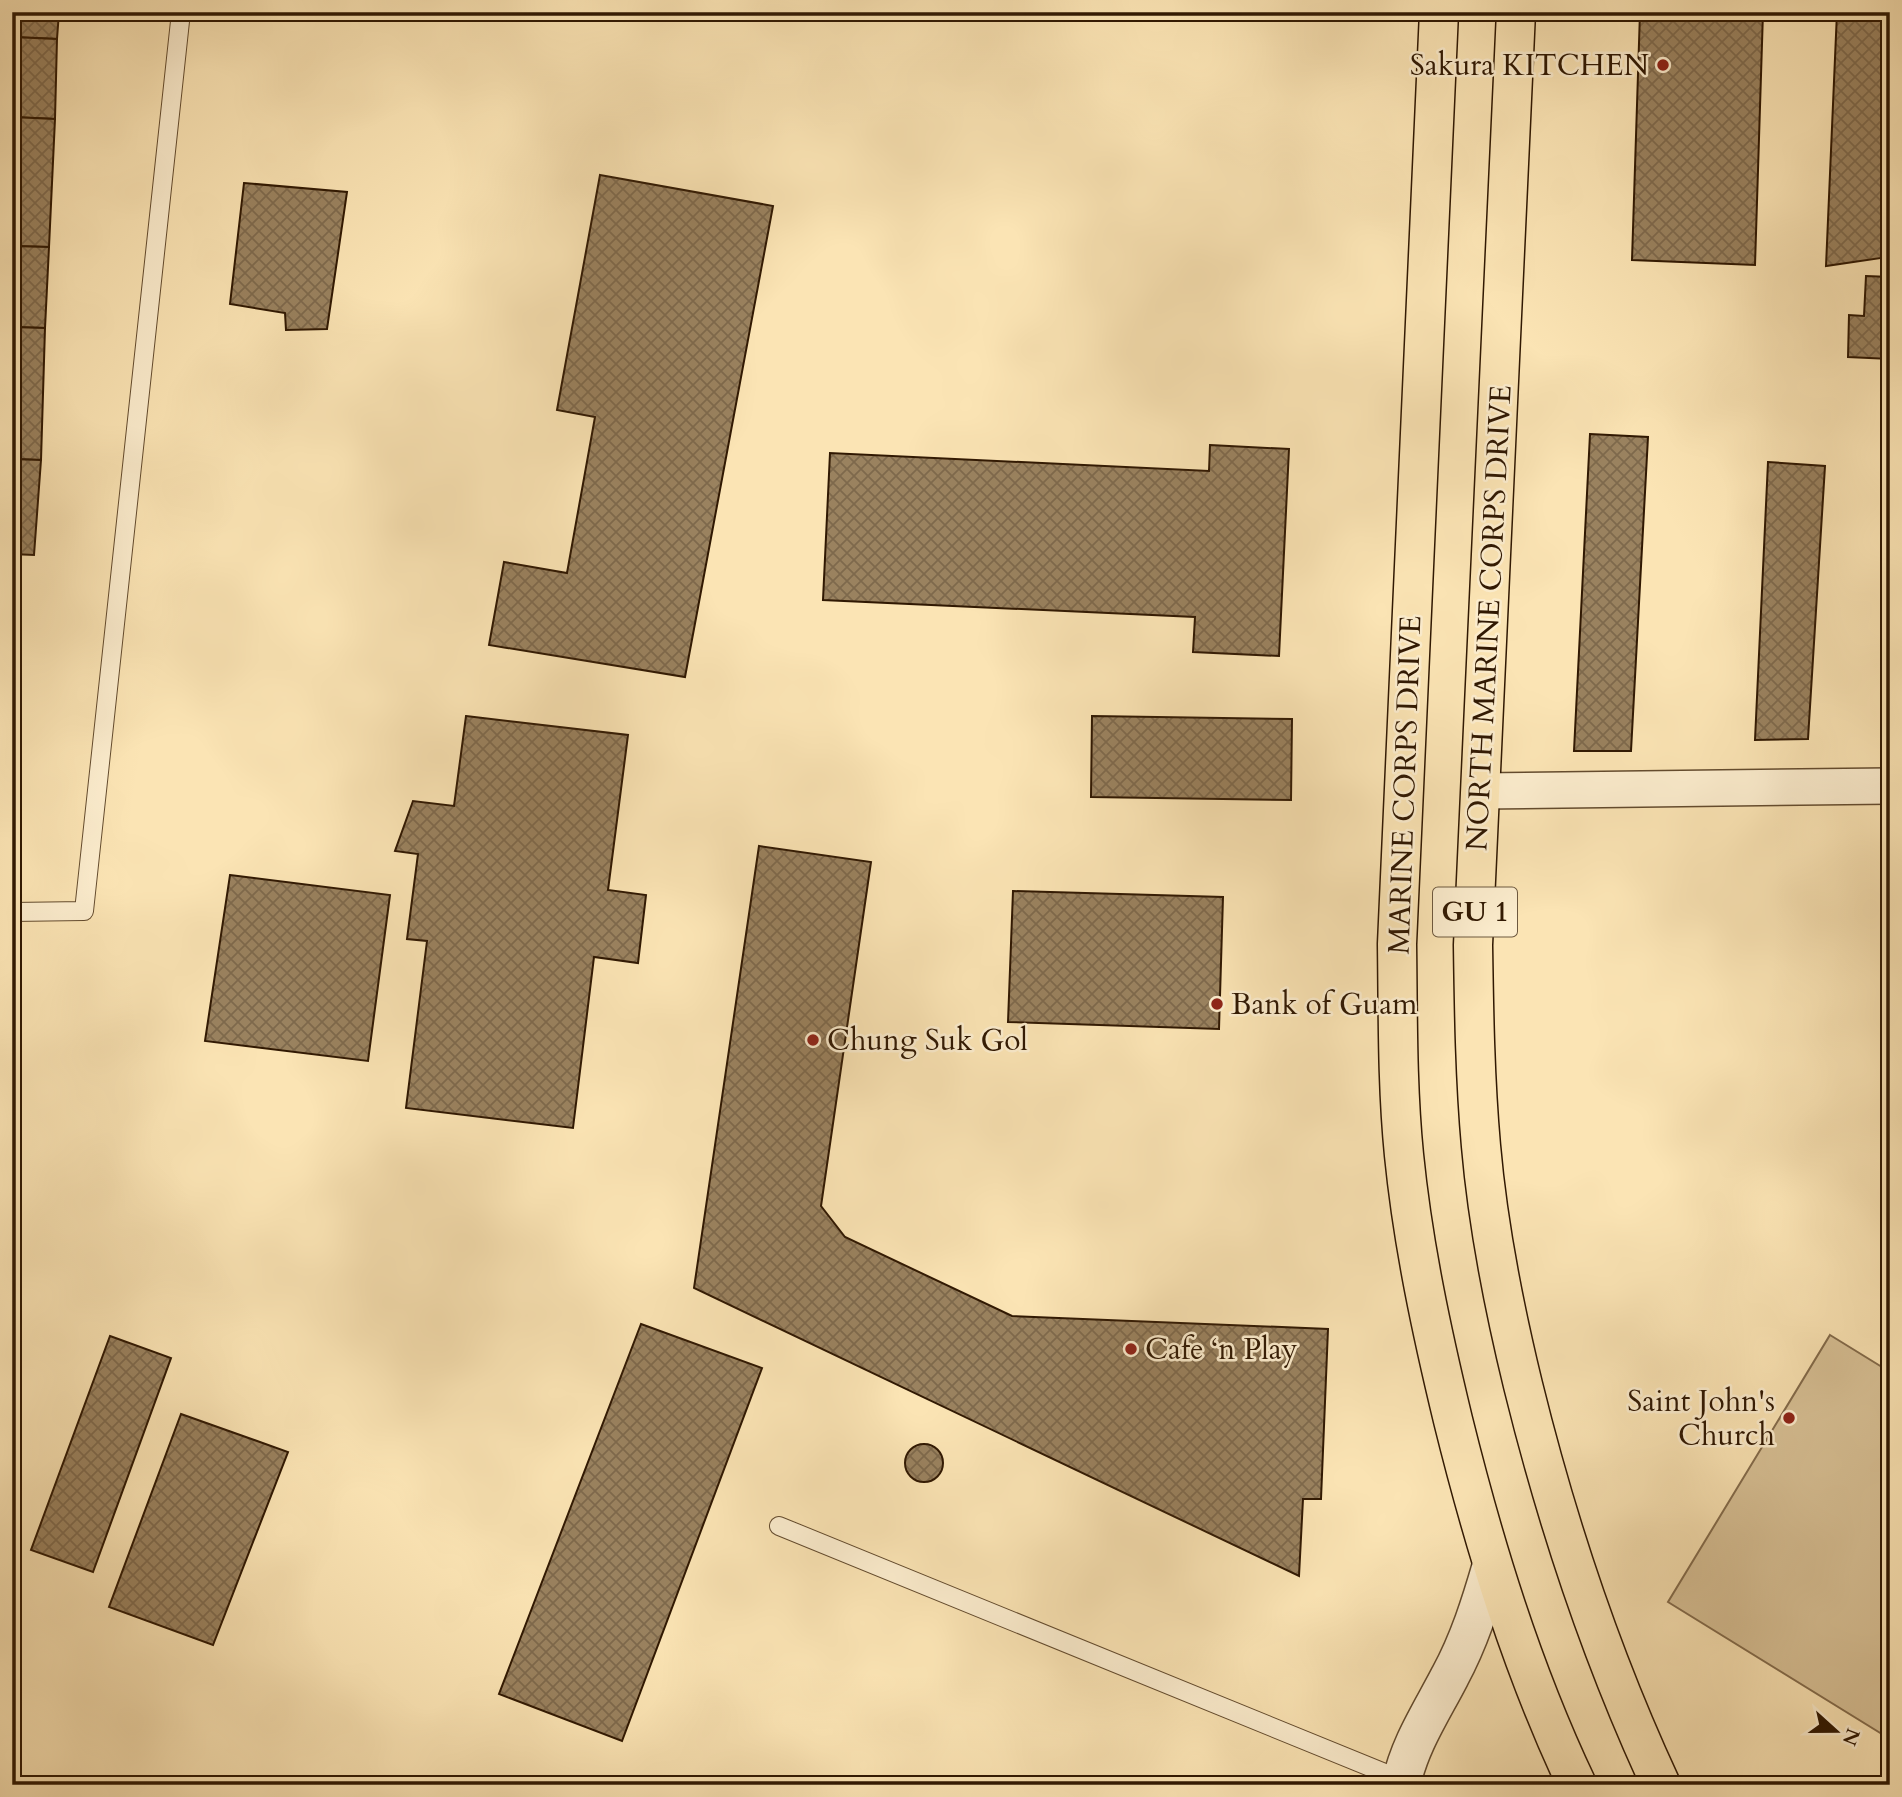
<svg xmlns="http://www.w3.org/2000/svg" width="1902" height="1797" viewBox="0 0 1902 1797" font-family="Cardo,serif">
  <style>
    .green { fill: #d8c196; stroke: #846c4c; stroke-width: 2 }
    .building { fill: url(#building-cross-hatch); stroke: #301802; stroke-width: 2 }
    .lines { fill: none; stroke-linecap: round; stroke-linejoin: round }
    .service-casing { stroke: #634b2e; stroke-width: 20 }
    .minor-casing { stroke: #634b2e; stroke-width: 38 }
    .tertiary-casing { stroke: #634b2e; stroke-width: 41 }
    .primary-casing { stroke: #301802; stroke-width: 41 }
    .service { stroke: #fcedce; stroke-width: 18 }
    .minor { stroke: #fcedce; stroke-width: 35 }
    .tertiary { stroke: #fcedce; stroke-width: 38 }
    .primary { stroke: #fbe4b4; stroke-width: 38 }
    .poi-dot { fill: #8f2418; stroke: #fcedce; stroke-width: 2.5 }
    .labels { text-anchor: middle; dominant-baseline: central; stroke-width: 5; stroke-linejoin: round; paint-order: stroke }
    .shield { fill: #fcedce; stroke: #6d583f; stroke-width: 2 }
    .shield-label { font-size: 28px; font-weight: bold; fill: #301802 }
    .poi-label { font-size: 30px; fill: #301802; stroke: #fcedce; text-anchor: start }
    .street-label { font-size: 30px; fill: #301802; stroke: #fcedce }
  </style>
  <defs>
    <pattern id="building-cross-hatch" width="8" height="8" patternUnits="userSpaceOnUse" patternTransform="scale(1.75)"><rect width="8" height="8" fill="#9a825f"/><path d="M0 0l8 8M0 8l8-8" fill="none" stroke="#7e694c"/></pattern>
  </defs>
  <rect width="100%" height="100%" fill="#fbe4b4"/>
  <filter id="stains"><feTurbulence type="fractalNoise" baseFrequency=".00286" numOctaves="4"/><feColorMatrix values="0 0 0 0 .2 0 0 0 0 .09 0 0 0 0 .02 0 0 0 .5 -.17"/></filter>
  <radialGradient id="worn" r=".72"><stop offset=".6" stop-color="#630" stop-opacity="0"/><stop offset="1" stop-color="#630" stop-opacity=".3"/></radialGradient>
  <!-- green -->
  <path class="green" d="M1830,1335l60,37v367l-222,-137z"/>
  <!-- building -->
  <g class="building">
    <path d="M12,12h47l-2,27 -45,-2z"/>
    <path d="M1640,12h123l-8,253 -123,-5z"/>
    <path d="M1837,12h53l-2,245 -62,9z"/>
    <path d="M12,37l45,2 -2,80 -43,-2z"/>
    <path d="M12,117l43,2 -6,128 -37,-1z"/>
    <path d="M600,175l173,31 -88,471 -196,-32 15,-83 63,11 28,-156 -38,-7z"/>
    <path d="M244,183l103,9 -20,137 -41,1 -1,-17 -55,-9z"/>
    <path d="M12,246l37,1 -4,81 -33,-1z"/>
    <path d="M1866,276l24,1v82l-42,-2 1,-42 15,1z"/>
    <path d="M12,327l33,1 -4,132 -29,-1z"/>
    <path d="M1590,434l58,3 -17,314h-57z"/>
    <path d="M1210,445l79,4 -10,207 -86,-4 2,-35 -372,-17 7,-147 379,18z"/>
    <path d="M12,459l29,1 -7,95 -22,-1z"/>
    <path d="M1768,462l57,4 -17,273 -53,1z"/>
    <path d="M466,716l162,19 -20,155 38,5 -8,68 -44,-6 -21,171 -167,-20 21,-167 -20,-2 11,-85 -23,-3 18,-50 41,5z"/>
    <path d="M1092,716l200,3 -1,81 -200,-3z"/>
    <path d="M759,846l112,16 -50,344 24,31 167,79 316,13 -7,170h-18l-4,77 -605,-288z"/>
    <path d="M230,875l160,20 -22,166 -163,-20z"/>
    <path d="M1013,891l210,6 -4,132 -211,-7z"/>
    <path d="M641,1324l121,44 -140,373 -123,-47z"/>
    <path d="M110,1336l61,22 -78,214 -62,-22z"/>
    <path d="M181,1414l107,38 -75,193 -104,-38z"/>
    <circle cx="924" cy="1463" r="19"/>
  </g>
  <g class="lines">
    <!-- service casing -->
    <g class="service-casing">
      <g id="service">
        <path d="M12,912l72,-1 97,-899"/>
        <path d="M779,1526l623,254"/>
      </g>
    </g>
    <!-- minor casing -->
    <g class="minor-casing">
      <path id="minor" d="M1481,791l409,-5"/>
    </g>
    <!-- tertiary casing -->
    <g class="tertiary-casing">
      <path id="tertiary" d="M1401,1785c8,-40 31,-74 49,-109 19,-35 31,-73 42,-111"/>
    </g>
    <!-- primary casing -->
    <g class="primary-casing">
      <g id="primary">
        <path d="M1439,12l-42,932c1,71 0,141 7,211 9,90 28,178 49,265 31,125 69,249 124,365"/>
        <path d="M1516,12l-43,933c1,67 2,134 8,201 7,81 23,161 42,239 34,138 78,271 138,400"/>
      </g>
    </g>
    <!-- service -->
    <use href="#service" class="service"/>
    <!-- minor -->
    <use href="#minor" class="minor"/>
    <!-- tertiary -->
    <use href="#tertiary" class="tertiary"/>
    <!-- primary -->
    <use href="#primary" class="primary"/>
  </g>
  <!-- markers -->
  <g class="poi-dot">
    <circle cx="1663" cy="65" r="7"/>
    <circle cx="1217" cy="1004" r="7"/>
    <circle cx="813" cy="1040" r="7"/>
    <circle cx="1131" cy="1349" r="7"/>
    <circle cx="1789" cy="1418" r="7"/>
  </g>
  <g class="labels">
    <!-- shield labels -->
    <rect class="shield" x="1433" y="887.5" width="84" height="49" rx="5"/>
    <g class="shield-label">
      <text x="1475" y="912">GU 1</text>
    </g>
    <!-- poi labels -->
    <g class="poi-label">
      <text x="1649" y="65" text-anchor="end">Sakura KITCHEN</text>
      <text x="1231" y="1004">Bank of Guam</text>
      <text x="827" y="1040">Chung Suk Gol</text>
      <text x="1145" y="1349">Cafe ‘n Play</text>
      <text x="1775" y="1401" text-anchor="end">Saint John's<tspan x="1775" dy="34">Church</tspan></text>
    </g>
    <!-- street labels -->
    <g class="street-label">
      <text transform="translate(1489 618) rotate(-87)">NORTH MARINE CORPS DRIVE</text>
      <text transform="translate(1405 785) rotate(-88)">MARINE CORPS DRIVE</text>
    </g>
  </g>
  <!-- margin -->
  <rect width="1902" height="1797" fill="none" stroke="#fbe4b4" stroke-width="42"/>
  <rect x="14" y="14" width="1874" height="1769" fill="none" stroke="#301802" stroke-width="3.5"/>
  <rect x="21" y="21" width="1860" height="1755" fill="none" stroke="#301802" stroke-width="2"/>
  <!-- north arrow -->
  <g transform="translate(1836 1731) rotate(111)" stroke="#fcedce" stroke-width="5" paint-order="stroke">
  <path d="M0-5L12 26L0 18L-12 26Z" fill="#301802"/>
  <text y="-10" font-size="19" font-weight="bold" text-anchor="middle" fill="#301802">N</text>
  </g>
  <rect width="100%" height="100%" filter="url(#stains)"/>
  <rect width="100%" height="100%" fill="url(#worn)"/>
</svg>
